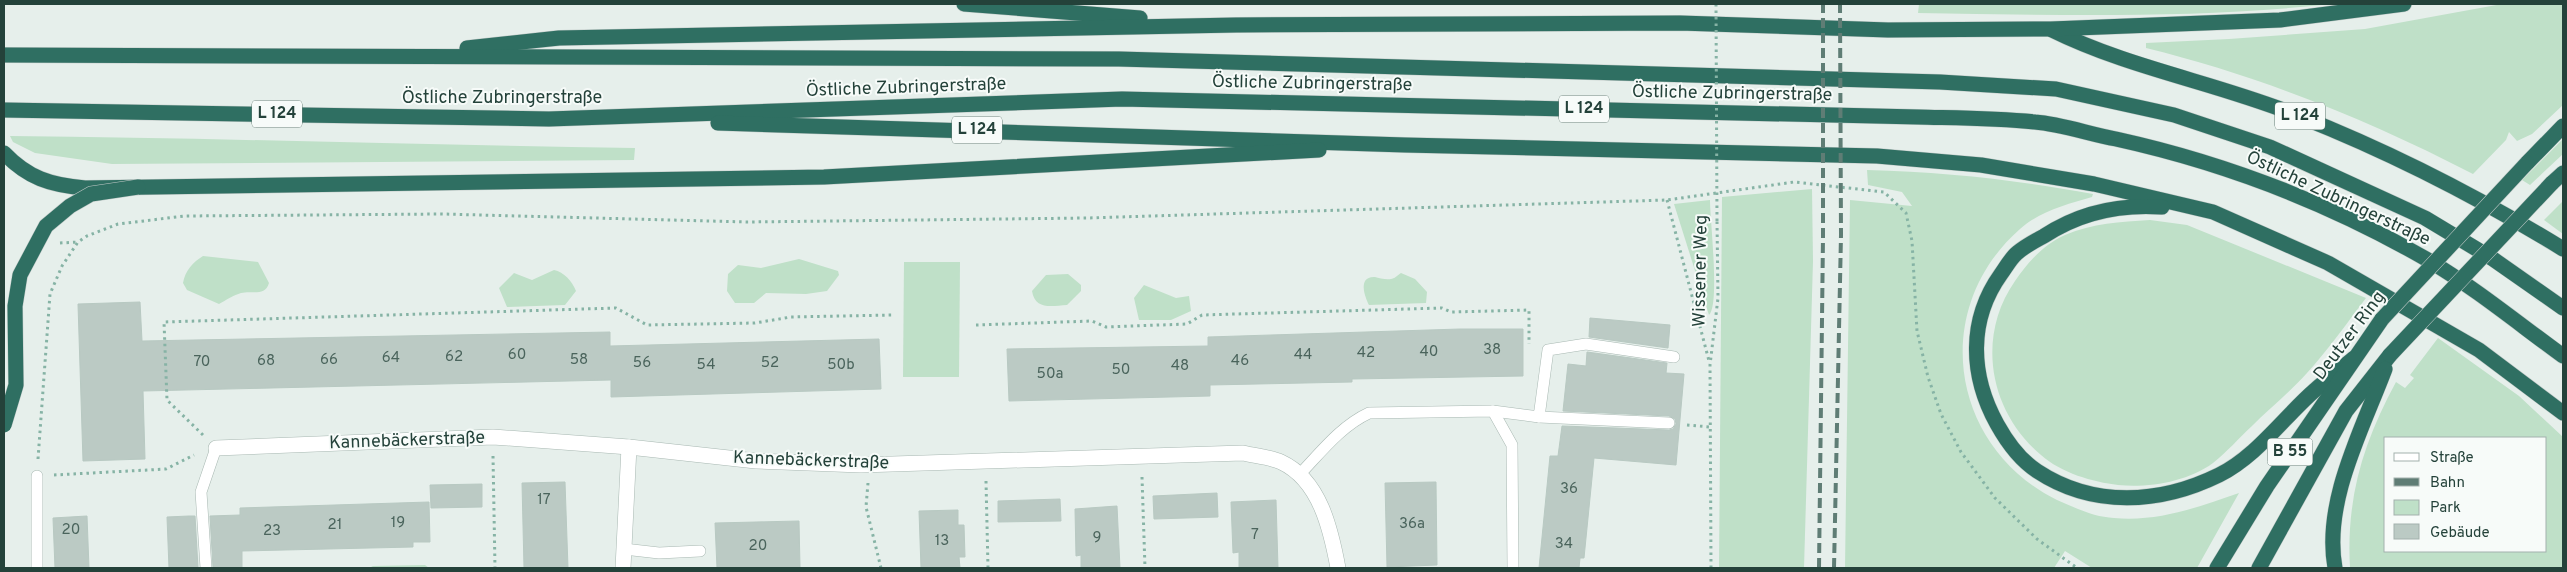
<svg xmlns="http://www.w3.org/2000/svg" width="2567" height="572" viewBox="0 0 2567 572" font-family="Overpass,sans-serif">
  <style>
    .green { fill: #bfe0c8; fill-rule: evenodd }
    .building { fill: #bbcac4; stroke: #b8c9c2 }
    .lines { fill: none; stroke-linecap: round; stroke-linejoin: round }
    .lane-casing { stroke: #a8b8b2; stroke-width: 12 }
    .street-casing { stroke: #a8b8b2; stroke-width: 16 }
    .highway-casing { stroke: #c2cac8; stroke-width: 16 }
    .path { stroke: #86b3a5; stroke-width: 3; stroke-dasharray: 2.5 4; stroke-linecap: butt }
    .lane { stroke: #fff; stroke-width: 11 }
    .street { stroke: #fff; stroke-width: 15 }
    .highway { stroke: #2f6f62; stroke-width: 15 }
    .rail { stroke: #5f7d75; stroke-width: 4; stroke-dasharray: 10 5; stroke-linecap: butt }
    .highway-bridge-casing { stroke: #c2cac8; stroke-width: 16; stroke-linecap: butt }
    .path-bridge { stroke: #86b3a5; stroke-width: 3; stroke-dasharray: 2.5 4; stroke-linecap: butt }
    .highway-bridge { stroke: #2f6f62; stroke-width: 15 }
    .labels { text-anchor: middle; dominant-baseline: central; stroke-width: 4; stroke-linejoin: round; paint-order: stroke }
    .number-label { font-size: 15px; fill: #4a645c }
    .shield { fill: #f7fbf9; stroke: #637a73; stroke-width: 1 }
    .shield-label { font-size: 16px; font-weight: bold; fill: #24423a }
    .street-label { font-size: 18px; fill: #24423a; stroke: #f7fbf9 }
  </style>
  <rect width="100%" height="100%" fill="#e6efeb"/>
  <!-- green -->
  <g class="green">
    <path d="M1919,4h413c-137,15 -276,11 -414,9z"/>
    <path d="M2502,4h61v101l-31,29 -15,7 -8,-9 -3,8 -33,34c-104,-54 -213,-98 -327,-126v-5l83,-4 136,-10z"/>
    <path d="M10,136c208,2 417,9 625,12l-1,12 -522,4 -77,-11 -22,-11z"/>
    <path d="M2563,139v15l-33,31 -8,-5z"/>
    <path d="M1867,170c79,2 149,10 226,24l-1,3c-25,7 -53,15 -72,32 -91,80 -70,218 37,271 18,8 37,17 57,18 45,4 84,-11 125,-25l-42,75h-105l-27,-17 -11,17h-209l5,-368 62,6 -10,-14 -34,-7z"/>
    <path d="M1812,189l1,72 -9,307h-85l3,-371z"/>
    <path d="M1710,200c0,19 10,105 -1,115l-35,-111z"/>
    <path d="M2563,201v33l-19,-14z"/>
    <path d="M2150,220l37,5 179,73c-19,25 -38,52 -59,75 -17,19 -37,35 -55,53 -13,12 -25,26 -39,37 -26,19 -64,25 -95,22 -25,-3 -57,-12 -77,-30 -52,-44 -65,-118 -26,-174 13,-19 28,-36 50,-46 28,-12 55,-13 85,-15z"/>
    <path d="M203,256l55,6 11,21c-4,14 -17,7 -28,10 -7,2 -15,7 -22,11l-32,-14 -4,-7c2,-12 10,-21 20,-27z"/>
    <path d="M799,259l39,12 1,4 -12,16 -21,3 -40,-1 -12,10h-19l-8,-12 1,-17 10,-9 23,3z"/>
    <path d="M904,262h56l-1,115h-56z"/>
    <path d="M554,270c10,2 18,11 22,21l-11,14 -58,2 -8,-19 15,-15 18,7z"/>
    <path d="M1401,273l14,6 12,13 -1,11 -57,2c-4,-8 -12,-29 6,-28 4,1 11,3 16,2 3,0 7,-4 10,-6z"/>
    <path d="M1068,274l13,11v6l-14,14c-16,1 -32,5 -35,-14l14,-16z"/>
    <path d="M1144,285l32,13 13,-2 2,15 -20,9h-32l-5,-22z"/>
    <path d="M2438,338l81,58 44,41v131h-213c-4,-70 13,-125 46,-186l9,6 9,-10 -4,-3zM2386,438h160v113h-160z"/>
    <path d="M425,565l4,3h-60l4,-2z"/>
  </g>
  <!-- building -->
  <g class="building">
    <path d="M140,302l2,39 468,-9v14l269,-7 2,50 -270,8v-17l-468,11 2,68 -62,2 -5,-157z"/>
    <path d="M1590,318l80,7 -2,23 -79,-11z"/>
    <path d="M1460,329h63v47l-171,3v3l-142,3v11l-201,5 -2,-52 201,-3v-9z"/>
    <path d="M1587,352l80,11 -1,10 18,1 -8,91 -82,-7 -10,100h-4l-1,10h-40l11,-112h8l4,-30 107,4 4,-1 3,-5 -1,-5 -6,-3 -106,-5 5,-47 18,2z"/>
    <path d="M565,482l3,86h-44l-2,-85z"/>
    <path d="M1436,482l1,83 -50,2 -2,-84z"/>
    <path d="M482,484v23l-51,1 -1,-23z"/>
    <path d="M1217,493l1,24 -64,2 -1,-23z"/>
    <path d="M1060,499l1,22 -63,1v-21z"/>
    <path d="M1276,500l2,68h-39v-16l-6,1 -2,-51z"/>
    <path d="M429,502l1,40h-17v5l-171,4v17h-29l-3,-52 30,-1v-7z"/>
    <path d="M1117,506l3,62h-39v-13l-5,1 -1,-47z"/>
    <path d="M958,510v15h6l1,32h-6l1,11h-39l-2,-57z"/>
    <path d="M87,516l2,52h-34l-2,-50z"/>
    <path d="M189,516h6l3,52h-29l-2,-51z"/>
    <path d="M799,521l1,47h-83l-2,-45z"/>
  </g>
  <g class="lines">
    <!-- lane casing -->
    <g class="lane-casing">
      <g id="lane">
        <path d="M1493,411l46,6 9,-67 38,-6 88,13"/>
        <path d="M1539,417l130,6"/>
        <path d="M1300,474c21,-22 41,-48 69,-61l124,-2 19,34 1,123"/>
        <path d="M37,476v92"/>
        <path d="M624,549l35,4 41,-2"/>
        <path d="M206,568l-5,-76 15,-44"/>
      </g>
    </g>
    <!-- street casing -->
    <g class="street-casing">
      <g id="street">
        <path d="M216,448l277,-11 136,10 127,14 105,4 382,-12c12,3 27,4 38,9 39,18 50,68 57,106"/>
        <path d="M623,568l6,-121"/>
      </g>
    </g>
    <!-- highway casing -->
    <g class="highway-casing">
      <g id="highway">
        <path d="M964,4l176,14"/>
        <path d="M2052,30c79,39 166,53 247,86 91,36 181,82 264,133"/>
        <path d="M467,48l92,-10 677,-13 444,-2 208,7 163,-1 229,-9 124,-16"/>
        <path d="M4,55l1115,4 821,23 116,7 118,26 96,32 155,71 68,41 70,49"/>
        <path d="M4,110l545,9 573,-20 796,18c38,1 78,1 117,5 26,2 54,12 81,17 109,24 215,65 312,121 47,28 91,64 135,96"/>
        <path d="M718,123l687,22 472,11 104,9 113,19 119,28 115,51 151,87 84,63"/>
        <path d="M4,153c24,25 46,32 81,35l739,-11 495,-27"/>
        <path d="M2527,163l36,-37"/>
        <path d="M2552,183l11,-10"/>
        <path d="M2162,207c-42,-3 -83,6 -118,29 -9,5 -19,10 -27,17 -6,5 -11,14 -16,21 -33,46 -31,101 -4,150 10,18 23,36 40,47 56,37 123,33 182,4 38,-19 64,-57 96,-85 12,-11 26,-21 39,-32"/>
        <path d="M2217,568l50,-82 115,-167"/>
        <path d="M2259,568l87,-157 44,-56"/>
        <path d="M2335,568c-12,-66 27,-138 50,-199"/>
      </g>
    </g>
    <!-- path -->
    <g class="path">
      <path d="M1667,200l42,161"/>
      <path d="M60,243l18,-1"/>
      <path d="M976,325l116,-4 14,6 81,-3 15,-9 240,-7 9,4 78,-2v34"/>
      <path d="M1687,425l23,2"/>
      <path d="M203,435l-36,-35 -3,-78 452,-14 31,17 108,-2 36,-6 104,-2"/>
      <path d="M493,456l2,112"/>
      <path d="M38,459l12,-165 12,-28 16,-24 9,-6 31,-12 67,-8 257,-2 305,8 340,-4 580,-18 127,-18 90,10 22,21 6,28 5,90 11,46 13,37 20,38 34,46 42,41 40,29"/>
      <path d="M54,475l112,-6 28,-14"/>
      <path d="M1142,477l3,91"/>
      <path d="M986,481l2,87"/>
      <path d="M868,483l-2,24 15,61"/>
      <path d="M1711,568l-1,-203 8,-67 -1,-77"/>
    </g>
    <!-- lane -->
    <use href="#lane" class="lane"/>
    <!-- street -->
    <use href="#street" class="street"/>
    <!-- highway -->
    <use href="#highway" class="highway"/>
    <!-- rail -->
    <g class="rail">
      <path d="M1819,568l4,-331v-233"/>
      <path d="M1834,568l7,-333 -1,-231"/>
    </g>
    <!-- highway-bridge casing -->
    <g class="highway-bridge-casing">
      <g id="highway-bridge">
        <path d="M2382,319l145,-156"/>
        <path d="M2390,355l162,-172"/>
        <path d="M4,425l12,-40 -1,-79 5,-31 26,-49 24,-20 21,-12 47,-7"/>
      </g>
    </g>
    <!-- path-bridge -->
    <path class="path-bridge" d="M1716,4l1,217"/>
    <!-- highway-bridge -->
    <use href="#highway-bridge" class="highway-bridge"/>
  </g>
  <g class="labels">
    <!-- number labels -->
    <g class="number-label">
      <text x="1492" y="350">38</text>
      <text x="1429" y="352">40</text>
      <text x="1366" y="353">42</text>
      <text x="517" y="355">60</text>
      <text x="1303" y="355">44</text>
      <text x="454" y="357">62</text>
      <text x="391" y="358">64</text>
      <text x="329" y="360">66</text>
      <text x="579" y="360">58</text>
      <text x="266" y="361">68</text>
      <text x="1240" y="361">46</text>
      <text x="202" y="362">70</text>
      <text x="642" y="363">56</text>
      <text x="770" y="363">52</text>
      <text x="706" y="365">54</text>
      <text x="841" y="365">50b</text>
      <text x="1180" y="366">48</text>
      <text x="1121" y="370">50</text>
      <text x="1050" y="374">50a</text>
      <text x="1569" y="489">36</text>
      <text x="544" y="500">17</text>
      <text x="398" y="523">19</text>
      <text x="1412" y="524">36a</text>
      <text x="335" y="525">21</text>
      <text x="71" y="530">20</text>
      <text x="272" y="531">23</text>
      <text x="1255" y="535">7</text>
      <text x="1097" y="538">9</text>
      <text x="942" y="541">13</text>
      <text x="1564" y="544">34</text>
      <text x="758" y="546">20</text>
    </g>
    <!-- shield labels -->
    <g class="shield">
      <rect x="1559" y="95.5" width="50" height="27" rx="4"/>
      <rect x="252" y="100.5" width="50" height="27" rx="4"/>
      <rect x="2275" y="102.5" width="50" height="27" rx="4"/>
      <rect x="952" y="116.5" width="50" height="27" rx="4"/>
      <rect x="2267.5" y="438.5" width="45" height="27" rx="4"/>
    </g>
    <g class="shield-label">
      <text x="1584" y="109">L 124</text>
      <text x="277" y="114">L 124</text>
      <text x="2300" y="116">L 124</text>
      <text x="977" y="130">L 124</text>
      <text x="2290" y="452">B 55</text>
    </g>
    <!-- street labels -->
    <g class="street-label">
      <text transform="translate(1312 84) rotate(1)">Östliche Zubringerstraße</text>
      <text transform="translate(906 88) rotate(-2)">Östliche Zubringerstraße</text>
      <text transform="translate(1732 94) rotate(1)">Östliche Zubringerstraße</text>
      <text x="502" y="98">Östliche Zubringerstraße</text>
      <text transform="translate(2338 199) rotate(25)">Östliche Zubringerstraße</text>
      <text transform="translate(1701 271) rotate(-89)">Wissener Weg</text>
      <text transform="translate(2350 336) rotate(-53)">Deutzer Ring</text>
      <text transform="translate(407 441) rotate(-2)">Kannebäckerstraße</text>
      <text transform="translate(811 461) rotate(2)">Kannebäckerstraße</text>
    </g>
  </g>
  <!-- border -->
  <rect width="2567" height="572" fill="none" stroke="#24423a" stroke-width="10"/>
  <!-- legend -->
  <rect x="2384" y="437" width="162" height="115" fill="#f7fbf9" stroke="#a3b1ad"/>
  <rect x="2394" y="453" width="25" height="8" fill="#ffffff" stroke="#a3b1ad"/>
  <text x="2430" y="462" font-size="15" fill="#24423a">Straße</text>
  <rect x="2394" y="478" width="25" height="8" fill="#5f7d75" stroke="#a3b1ad"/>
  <text x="2430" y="487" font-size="15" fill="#24423a">Bahn</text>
  <rect x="2394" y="500" width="25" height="15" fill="#bfe0c8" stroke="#a3b1ad"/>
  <text x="2430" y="512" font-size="15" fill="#24423a">Park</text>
  <rect x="2394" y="524" width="25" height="15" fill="#bbcac4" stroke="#a3b1ad"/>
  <text x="2430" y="537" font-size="15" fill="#24423a">Gebäude</text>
</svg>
